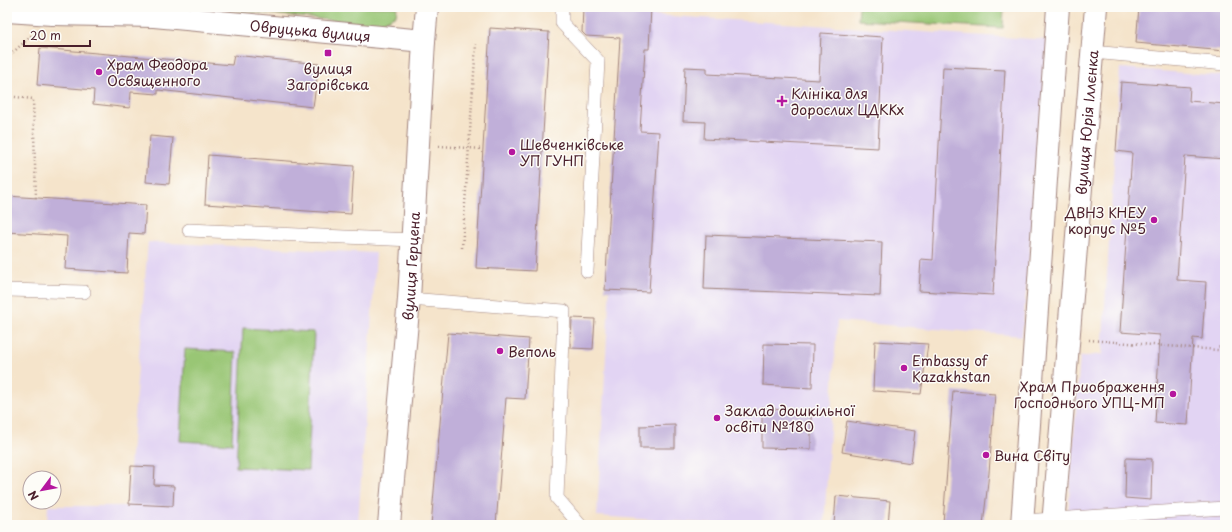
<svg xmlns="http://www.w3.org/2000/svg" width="1232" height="532" viewBox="0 0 1232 532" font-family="'Playpen Sans',sans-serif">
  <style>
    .built { fill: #e2d4f3 }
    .green { fill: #99c675; stroke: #727250 }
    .building { fill: #c0afd9 }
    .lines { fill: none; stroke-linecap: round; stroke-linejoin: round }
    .service-casing { stroke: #a0827b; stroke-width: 14 }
    .minor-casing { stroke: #a0827b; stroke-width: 24 }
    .tertiary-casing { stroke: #a0827b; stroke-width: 24 }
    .secondary-casing { stroke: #a0827b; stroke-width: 24 }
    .path { stroke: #a0827b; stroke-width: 2.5; stroke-dasharray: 1 3; stroke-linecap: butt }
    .service { stroke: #fff; stroke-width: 13 }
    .minor { stroke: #fff; stroke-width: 22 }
    .tertiary { stroke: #fff; stroke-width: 22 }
    .secondary { stroke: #fff; stroke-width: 22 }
    .poi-dot { fill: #b5179e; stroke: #fdfcf7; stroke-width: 1.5 }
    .labels { text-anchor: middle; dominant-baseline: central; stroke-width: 3; stroke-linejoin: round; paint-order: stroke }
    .street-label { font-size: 14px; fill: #4a1f2b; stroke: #fdfcf7 }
    .poi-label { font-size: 14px; fill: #4a1f2b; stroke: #fdfcf7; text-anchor: start }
  </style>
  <rect width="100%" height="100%" fill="#fdfcf7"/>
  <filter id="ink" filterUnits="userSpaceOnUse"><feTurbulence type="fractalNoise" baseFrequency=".025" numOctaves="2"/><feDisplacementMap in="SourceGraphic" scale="8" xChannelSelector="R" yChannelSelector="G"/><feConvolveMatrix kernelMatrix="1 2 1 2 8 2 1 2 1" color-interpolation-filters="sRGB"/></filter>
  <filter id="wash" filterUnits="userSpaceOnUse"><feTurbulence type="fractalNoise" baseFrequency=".012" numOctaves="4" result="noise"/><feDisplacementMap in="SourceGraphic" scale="16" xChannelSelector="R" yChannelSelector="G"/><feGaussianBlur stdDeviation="0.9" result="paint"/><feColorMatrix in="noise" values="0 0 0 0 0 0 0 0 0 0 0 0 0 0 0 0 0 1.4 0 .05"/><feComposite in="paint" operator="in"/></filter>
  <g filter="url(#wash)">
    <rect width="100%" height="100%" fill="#f5e4cb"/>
    <!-- built -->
    <g class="built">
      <path d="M623,13l426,27 -27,296 -185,-15 -13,204h-94l-133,-9 12,-214z"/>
      <path d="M1120,68l105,8v449h-158l13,-168 22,-3z"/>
      <path d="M148,242l228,11 -18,272h-311l1,-19h79z"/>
    </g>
    <!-- green -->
    <g class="green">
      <path d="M203,7h194l-1,8 -19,10z"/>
      <path d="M859,7h145l-1,21 -145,-8z"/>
      <path d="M243,328l71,4 -6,138 -72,-3z"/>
      <path d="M185,349l51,3 -4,92 -52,-3z"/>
    </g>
    <g id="blocks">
      <!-- building -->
      <g class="building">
        <path d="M583,7h68l-2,42h-4l-5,82 19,1 -10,160 -44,-2 15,-252 -34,-2 -4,-4z"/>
        <path d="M1139,7h86v44l-89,-8z"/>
        <path d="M490,28l59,4 -14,239 -59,-3z"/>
        <path d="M821,33l62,4 -5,111 -174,-9 1,-17 -22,-1 2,-54 22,1v6l112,6z"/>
        <path d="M40,48l192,17 2,-10 85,9 -6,43 -155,-17v4l-27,-2 -1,16 -37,-4 1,-14 -57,-5z"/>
        <path d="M943,67l62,3 -12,225 -74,-4 2,-32 12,1z"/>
        <path d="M1121,82l69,5 -1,14 36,3v55l-40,-3 -8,124 29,2 -4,57 -9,-1 -5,87 -33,-2 5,-88 -40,-3 12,-179 -16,-2z"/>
        <path d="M150,136l23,2 -4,46 -23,-2z"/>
        <path d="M208,155l146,11 -3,48 -146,-10z"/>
        <path d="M7,196l139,9 -2,29 -15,-1 -2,40 -62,-4 2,-33 -60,-4z"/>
        <path d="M706,235l176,7 -2,54 -176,-7z"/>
        <path d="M572,318l23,1 -2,30 -22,-1z"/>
        <path d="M448,333l81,6 -4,60 -19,-1 -10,127h-65z"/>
        <path d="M875,341l53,3 -7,50 -48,-3z"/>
        <path d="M764,344l49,1 -1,43 -49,-3z"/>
        <path d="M953,391l42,3 -6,79 -6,52h-22l-18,-2z"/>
        <path d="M762,407l49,8v34l-49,-1z"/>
        <path d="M847,421l68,10 -4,32 -69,-11z"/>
        <path d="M675,425v23h-35v-22z"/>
        <path d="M1126,458l26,1 -1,41 -26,-2z"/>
        <path d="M131,466l24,1 -1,18 20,1 -1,20 -44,-2z"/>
        <path d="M836,496l54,5 -2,24h-54z"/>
      </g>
    </g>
  </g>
  <g filter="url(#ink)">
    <use href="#blocks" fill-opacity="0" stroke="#a0827b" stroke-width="1"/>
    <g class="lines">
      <!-- service casing -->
      <g class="service-casing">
        <g id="service">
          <path d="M562,7v16l36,38 -11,210"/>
          <path d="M1092,52l133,12"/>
          <path d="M189,230l223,10"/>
          <path d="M7,290l77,2"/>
          <path d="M409,299l155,12 -7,187 23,27"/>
          <path d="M1023,521l202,-13"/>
        </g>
      </g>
      <!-- minor casing -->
      <g class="minor-casing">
        <g id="minor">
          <path id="s1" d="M389,525l20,-226 15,-258"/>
        </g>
      </g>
      <!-- tertiary casing -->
      <g class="tertiary-casing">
        <g id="tertiary">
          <path id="s2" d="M7,11l45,3 102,2 270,25 3,-34"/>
        </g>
      </g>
      <!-- secondary casing -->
      <g class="secondary-casing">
        <g id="secondary">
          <path d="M1022,525l36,-518"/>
          <path id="s3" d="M1053,525l43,-518"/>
        </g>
      </g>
      <!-- path -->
      <g class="path">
        <path d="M7,58l25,-23"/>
        <path d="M7,96l26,3 3,99"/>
        <path d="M439,146l44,3"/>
        <path d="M462,248l14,-204"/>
        <path d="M1089,340l129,10 7,-14"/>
      </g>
      <!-- service -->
      <use href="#service" class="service"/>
      <!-- minor -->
      <use href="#minor" class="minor"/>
      <!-- tertiary -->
      <use href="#tertiary" class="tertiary"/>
      <!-- secondary -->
      <use href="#secondary" class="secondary"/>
    </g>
  </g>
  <!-- markers -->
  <g class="poi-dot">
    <rect x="324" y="49" width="8" height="8" rx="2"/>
    <circle cx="99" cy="72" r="4"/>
    <path d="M780 95h4v4h4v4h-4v4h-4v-4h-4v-4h4z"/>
    <circle cx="512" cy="152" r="4"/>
    <circle cx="1154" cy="220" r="4"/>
    <circle cx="500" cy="351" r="4"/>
    <circle cx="904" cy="368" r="4"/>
    <circle cx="1173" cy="394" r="4"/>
    <circle cx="717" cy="418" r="4"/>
    <circle cx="986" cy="455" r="4"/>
  </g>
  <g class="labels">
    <!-- street labels -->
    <g class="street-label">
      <text stroke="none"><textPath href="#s2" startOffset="304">Овруцька вулиця</textPath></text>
      <text stroke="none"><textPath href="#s3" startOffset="404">вулиця Юрія Іллєнка</textPath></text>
      <text stroke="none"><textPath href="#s1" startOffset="260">вулиця Герцена</textPath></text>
    </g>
    <!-- poi labels -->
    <g class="poi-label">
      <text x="107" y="64">Храм Феодора<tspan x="107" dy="16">Освященного</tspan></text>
      <text x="328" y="68" text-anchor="middle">вулиця<tspan x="328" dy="16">Загорівська</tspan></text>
      <text x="791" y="93">Клініка для<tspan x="791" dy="16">дорослих ЦДККх</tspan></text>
      <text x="520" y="144">Шевченківське<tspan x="520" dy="16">УП ГУНП</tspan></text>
      <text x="1146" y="212" text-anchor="end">ДВНЗ КНЕУ<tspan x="1146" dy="16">корпус №5</tspan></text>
      <text x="508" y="351">Веполь</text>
      <text x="912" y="360">Embassy of<tspan x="912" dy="16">Kazakhstan</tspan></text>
      <text x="1165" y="386" text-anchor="end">Храм Приображення<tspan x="1165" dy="16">Господнього УПЦ-МП</tspan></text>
      <text x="725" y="410">Заклад дошкільної<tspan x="725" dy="16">освіти №180</tspan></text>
      <text x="994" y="455">Вина Світу</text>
    </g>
  </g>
  <!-- margin -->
  <rect width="1232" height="532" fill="none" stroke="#fdfcf7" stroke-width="24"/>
  <!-- north arrow -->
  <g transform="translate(42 490) rotate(238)"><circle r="19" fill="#fdfcf7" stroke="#b5a4a5"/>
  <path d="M0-3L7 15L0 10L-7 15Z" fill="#b5179e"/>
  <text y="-6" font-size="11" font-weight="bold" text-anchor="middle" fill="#4a1f2b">N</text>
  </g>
  <!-- scale -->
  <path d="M24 40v6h66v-6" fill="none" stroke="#4a1f2b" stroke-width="2"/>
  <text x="30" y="40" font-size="12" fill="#4a1f2b" stroke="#fdfcf7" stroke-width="3" paint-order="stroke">20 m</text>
</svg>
